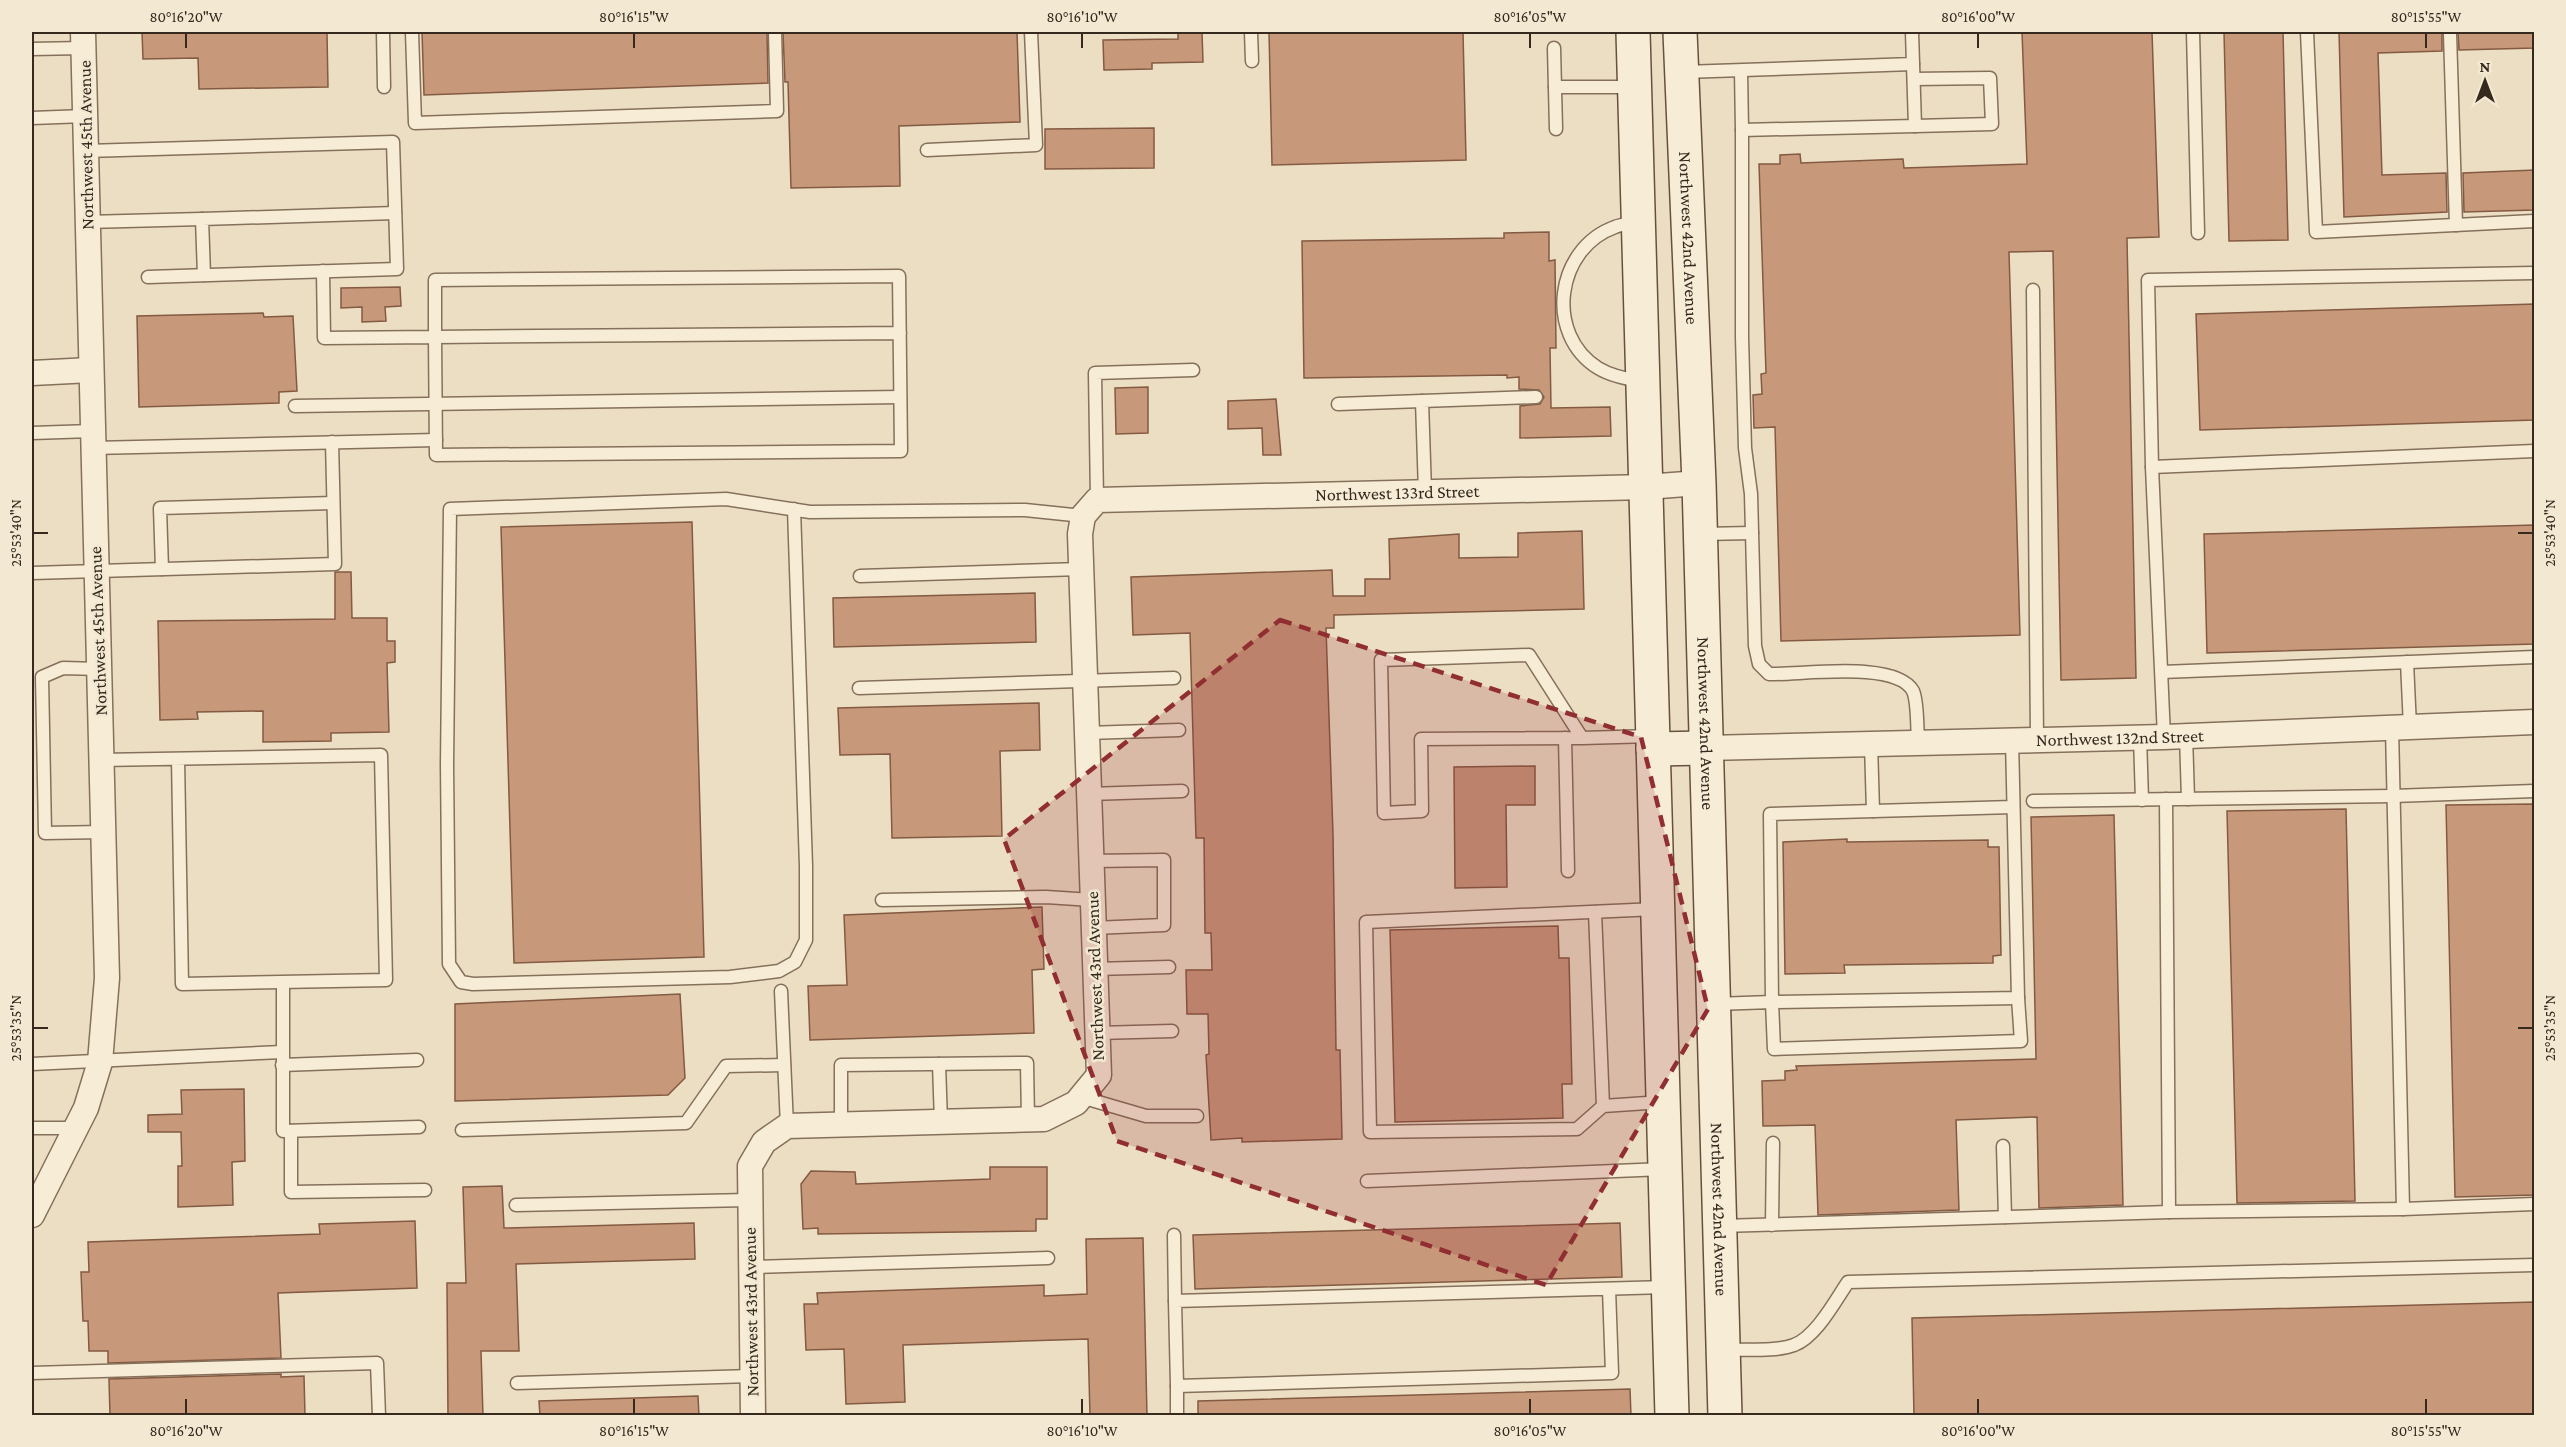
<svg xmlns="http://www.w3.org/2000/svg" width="2566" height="1447" viewBox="0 0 2566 1447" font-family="'Crimson Pro',serif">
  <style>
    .building { fill: #c8987b; stroke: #835a42; stroke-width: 1.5 }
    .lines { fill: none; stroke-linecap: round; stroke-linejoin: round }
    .service-casing { stroke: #85705b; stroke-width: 15 }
    .minor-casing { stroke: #85705b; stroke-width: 27 }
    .secondary-casing { stroke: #67513e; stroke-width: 36 }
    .service { stroke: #f7ecd6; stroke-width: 12 }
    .minor { stroke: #f7ecd6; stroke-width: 24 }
    .secondary { stroke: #f7ecd6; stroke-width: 33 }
    .marked { fill: #912e32; fill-opacity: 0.2; stroke: #912e32; stroke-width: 4.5; stroke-dasharray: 12 8; stroke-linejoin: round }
    .ticks { fill: none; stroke: #36291e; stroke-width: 2 }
    .labels { text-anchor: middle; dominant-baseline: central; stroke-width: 5; stroke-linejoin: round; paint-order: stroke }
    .street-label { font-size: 18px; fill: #36291e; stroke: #f3e9d3 }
    .neatline { fill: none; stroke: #36291e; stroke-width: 2 }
    .ticks-label { font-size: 15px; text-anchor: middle; fill: #36291e }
  </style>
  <rect width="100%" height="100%" fill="#ecdec3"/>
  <!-- building -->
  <g class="building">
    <path d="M142,32h185l1,55 -129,2 -1,-31 -55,1z"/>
    <path d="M422,32h345l1,51 -344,12z"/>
    <path d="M783,32h234l3,90 -121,4 1,60 -109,2 -3,-106h-3z"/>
    <path d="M1178,32h24l1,30 -51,1v6l-48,1 -1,-30 75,-1z"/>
    <path d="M1269,32h194l3,128 -194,5z"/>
    <path d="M2022,32h130l7,205 -32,1 9,440 -75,2 -8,-429 -44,1 11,383 -239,6 -6,-214 -21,1 -1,-33 9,-1 -1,-20 5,-1 -7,-209h21v-9l20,-1 1,9 102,-4 1,9 123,-4z"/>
    <path d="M2224,32h59l5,208 -59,1z"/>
    <path d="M2339,32h103v19l-64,2 4,122 64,-2 1,39 -103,5z"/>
    <path d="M2458,32h77v16l-76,2z"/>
    <path d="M1154,128v40l-109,1v-40z"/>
    <path d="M2535,170v40l-71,2 -1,-39z"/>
    <path d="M1549,232v29l6,-1 1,88h-6l1,60 59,-1 1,29 -91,2v-32l20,-2 4,-7 -5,-7 -20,-1v-12l-12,1v-3l-203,3 -2,-137 202,-3v-5z"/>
    <path d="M400,287l1,19 -16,1 1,14 -24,1v-15l-21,1v-20z"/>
    <path d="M2535,304v116l-335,10 -4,-116z"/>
    <path d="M263,313l1,4 29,-1 4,75 -18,1v11l-140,4 -2,-91z"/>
    <path d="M1148,387v46l-32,1 -1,-46z"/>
    <path d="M1276,399l5,56h-18l-1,-27 -34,1v-28z"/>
    <path d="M692,522l12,435 -190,6 -13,-436z"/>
    <path d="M2535,525v119l-328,9 -3,-119z"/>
    <path d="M1582,531l2,78 -250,6v13h-8l7,206 3,216h4l2,89 -100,3v-4l-31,2 -5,-85 3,-1 -1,-40h-21l-1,-44h26l-1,-37h-6l-1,-95h-8l-6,-205 -57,2 -2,-58 201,-7 1,26h32v-17h25l-1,-40 70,-5v24l59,-1v-24z"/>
    <path d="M335,572h16l1,46h35v23h8v21l-8,1 2,69 -58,1v8l-68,1v-31l-66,1 1,7 -38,1 -2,-99 177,-2z"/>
    <path d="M1035,593l1,49 -202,5 -1,-49z"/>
    <path d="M1039,703l1,47 -40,1 2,85 -110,2 -2,-84 -50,1 -2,-47z"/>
    <path d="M1535,766v39h-29l1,82 -52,1 -1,-121z"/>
    <path d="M2535,804v391l-80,2 -9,-392z"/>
    <path d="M2346,809l9,392 -118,2 -10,-392z"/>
    <path d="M2114,815l9,390 -84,3 -2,-91 -81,3 3,90 -141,5 -3,-90 -52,1 -1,-45 23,-1v-9l12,-1 -1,-4 240,-7 -5,-242z"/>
    <path d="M1847,839v3l141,-2v7h11l2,108 -8,1v7l-149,2 1,8 -60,1 -2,-132z"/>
    <path d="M1042,907l2,62 -12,1 2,63 -224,7 -2,-54 39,-1 -3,-70z"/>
    <path d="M1558,926l1,32h10l3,126h-10l1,34 -168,4 -5,-192z"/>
    <path d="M680,994l5,84 -17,17 -213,6v-97z"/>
    <path d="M244,1089l1,72 -13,1 1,43 -55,2v-41h4l-1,-34h-33v-17l34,-1 -1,-24z"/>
    <path d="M990,1167h57v52h-11v12l-218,3v-6l-15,1 -2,-45 10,-13 44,1 1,12 134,-5z"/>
    <path d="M502,1186l2,42 190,-5 1,36 -179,5 3,87h-38l2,65h-35l-1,-133h19l-3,-96z"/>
    <path d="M415,1221l2,67 -139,5 3,65 -173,5v-12h-19l-1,-30h-5l-2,-49h8l-1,-30 232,-8 -1,-10z"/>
    <path d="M1620,1223l2,54 -427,12 -2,-54z"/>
    <path d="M1143,1238l4,178h-57l-2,-77 -185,6 2,57 -59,2 -2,-55 -38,1 -2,-46h14l-1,-11 227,-8v11l43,-2 -1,-55z"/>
    <path d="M2535,1302v114h-621l-2,-98z"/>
    <path d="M281,1374v3l23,-1 1,40h-195l-1,-37z"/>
    <path d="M1630,1389l1,27h-433v-15z"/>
    <path d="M698,1396l1,20h-159l-1,-15z"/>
  </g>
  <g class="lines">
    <!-- service casing -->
    <g class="service-casing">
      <g id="service">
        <path d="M383,32l1,55"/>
        <path d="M412,32l3,91 362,-12 -2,-79"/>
        <path d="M1251,32l1,29"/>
        <path d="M2193,32l5,201"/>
        <path d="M2307,32l9,200 218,-11"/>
        <path d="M2450,34l6,191"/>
        <path d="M1554,48l2,81"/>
        <path d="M32,49l51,-1"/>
        <path d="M1741,71l1,59 173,-4 -2,-62"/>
        <path d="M1684,72l229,-8 -1,-32"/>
        <path d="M1914,79l76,-1 2,46 -77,2"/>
        <path d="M1555,87h78"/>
        <path d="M32,118l53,-2"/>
        <path d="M1742,130v207l3,111 6,46 4,152 4,18 10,10c32,1 127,-14 144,17 5,11 4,39 5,51"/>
        <path d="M927,150l109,-5 -5,-113"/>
        <path d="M86,151l307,-9 4,127 -249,8"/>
        <path d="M87,222l115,-3"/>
        <path d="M1637,222c-7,2 -15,2 -22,5 -59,21 -71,107 -17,141 13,8 28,11 43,13"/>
        <path d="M323,271l1,67 111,-1v-57l464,-4c1,58 1,116 2,175l-465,4 -1,-118 465,-4"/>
        <path d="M204,275l-2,-56 193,-6"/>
        <path d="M2033,290l4,449"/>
        <path d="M1338,404l84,-3"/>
        <path d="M295,406l605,-9"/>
        <path d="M32,433l60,-2"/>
        <path d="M93,448l343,-8"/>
        <path d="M2152,467l382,-16"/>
        <path d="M1425,492l-3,-91 114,-4"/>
        <path d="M1097,500l-2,-127 98,-3"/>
        <path d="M794,509l12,357v74l-11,22 -16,9 -49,6 -257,7 -12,-2 -12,-18 -2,-199 3,-256 276,-10 84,13 215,-2 58,6"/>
        <path d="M1702,534l50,-1"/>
        <path d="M162,569l-2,-61 173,-5"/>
        <path d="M32,573l303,-9 -3,-122"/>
        <path d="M860,576l221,-7"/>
        <path d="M2407,662l3,65"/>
        <path d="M99,669l-36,-1 -21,9 3,156 58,-1"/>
        <path d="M2162,672l372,-15"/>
        <path d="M859,688l315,-10"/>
        <path d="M2392,728l11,481 131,-5"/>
        <path d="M1087,733l92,-3"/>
        <path d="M2186,735l2,64"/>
        <path d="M2140,737l2,63"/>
        <path d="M2164,737l-12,-270 -4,-187 386,-7"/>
        <path d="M1565,738l3,133"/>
        <path d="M1582,738l-161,1 1,72 -38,2 -3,-153 148,-5 53,83 70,-2"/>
        <path d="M2012,740l6,258 -246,4 -2,-188 243,-7"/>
        <path d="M1871,744l2,67"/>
        <path d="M101,760l280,-5 5,225 -204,4 -4,-225"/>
        <path d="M1089,794l93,-3"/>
        <path d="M2166,799l3,413"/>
        <path d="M2033,801l360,-5 141,-5"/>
        <path d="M1091,861l73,-1v65l-71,3"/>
        <path d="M882,900l164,-3 46,3"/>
        <path d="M1656,909l-290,13 4,210 207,-3 26,-23 59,-4"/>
        <path d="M1595,912l8,194"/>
        <path d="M1095,969l74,-2"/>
        <path d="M283,983v148l136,-4"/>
        <path d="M781,991l6,135"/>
        <path d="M1715,1004l57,-2 2,47 247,-8 -3,-43"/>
        <path d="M1097,1033l75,-2"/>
        <path d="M32,1064l250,-12"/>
        <path d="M939,1064l2,58"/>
        <path d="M282,1065l135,-5"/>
        <path d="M1081,1097l65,19h51"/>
        <path d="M841,1125v-60l186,-2 1,57"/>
        <path d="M32,1128h44"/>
        <path d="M462,1130l224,-7 40,-57 58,-1"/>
        <path d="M291,1131v61l134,-2"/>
        <path d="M2003,1146l2,71"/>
        <path d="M1367,1181l297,-12"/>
        <path d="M516,1205l232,-5"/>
        <path d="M1772,1225l1,-82"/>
        <path d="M1721,1226l448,-14 234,-3"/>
        <path d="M1174,1235l1,66"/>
        <path d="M751,1267l297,-9"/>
        <path d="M1609,1289l3,84 -435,13 -2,-85 492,-14"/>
        <path d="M1724,1350c20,-1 52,2 70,-5 22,-8 41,-44 54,-63l686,-17"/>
        <path d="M32,1373l345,-10 2,53"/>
        <path d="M517,1383l235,-7"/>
        <path d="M1177,1386v30"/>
      </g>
    </g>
    <!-- minor casing -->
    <g class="minor-casing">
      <g id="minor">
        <path d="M32,373l59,-3"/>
        <path id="s1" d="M1706,748l458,-11 370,-15"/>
        <path d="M32,1215l54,-107 14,-46 7,-84 -24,-946"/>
        <path id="s2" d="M753,1416l-3,-250 14,-24 23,-16 257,-7 32,-16 23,-28 -19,-541 3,-18 14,-16 549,-13 53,-4"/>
      </g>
    </g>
    <!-- secondary casing -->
    <g class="secondary-casing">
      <g id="secondary">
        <path d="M1633,32l39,1384"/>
        <path id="s3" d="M1680,32l19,451 26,933"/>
        <path d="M1653,749l53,-1"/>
      </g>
    </g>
    <!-- service -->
    <use href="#service" class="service"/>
    <!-- minor -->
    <use href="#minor" class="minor"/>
    <!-- secondary -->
    <use href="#secondary" class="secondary"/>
  </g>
  <!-- marked area -->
  <path class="marked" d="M1280,620l361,117 67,272 -162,276 -429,-144 -113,-302z"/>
  <!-- ticks -->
  <path class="ticks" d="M186,33v15M634,33v15M1082,33v15M1530,33v15M1978,33v15M2426,33v15M33,533h15M2518,533h15M33,1028h15M2518,1028h15M186,1399v15M634,1399v15M1082,1399v15M1530,1399v15M1978,1399v15M2426,1399v15"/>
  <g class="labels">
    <!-- street labels -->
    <g class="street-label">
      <text transform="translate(86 145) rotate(-91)">Northwest 45th Avenue</text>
      <text stroke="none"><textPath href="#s3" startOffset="206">Northwest 42nd Avenue</textPath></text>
      <text stroke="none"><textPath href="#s2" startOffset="1516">Northwest 133rd Street</textPath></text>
      <text transform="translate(98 631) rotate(-92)">Northwest 45th Avenue</text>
      <text stroke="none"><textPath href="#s3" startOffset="692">Northwest 42nd Avenue</textPath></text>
      <text stroke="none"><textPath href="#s1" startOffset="414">Northwest 132nd Street</textPath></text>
      <text transform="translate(1095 976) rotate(-92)">Northwest 43rd Avenue</text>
      <text stroke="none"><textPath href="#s3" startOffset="1178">Northwest 42nd Avenue</textPath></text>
      <text transform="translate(751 1312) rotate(-91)">Northwest 43rd Avenue</text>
    </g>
  </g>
  <!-- border -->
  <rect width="2566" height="1447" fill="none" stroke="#f3e9d3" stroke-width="66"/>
  <!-- north arrow -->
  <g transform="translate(2485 81)" stroke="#f3e9d3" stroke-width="4.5" paint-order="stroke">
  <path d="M0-4.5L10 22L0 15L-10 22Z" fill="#36291e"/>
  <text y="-9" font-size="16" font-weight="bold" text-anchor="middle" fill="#36291e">N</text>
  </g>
  <rect x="33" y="33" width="2500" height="1381" class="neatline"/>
  <g class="ticks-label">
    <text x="186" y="22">80°16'20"W</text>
    <text x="634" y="22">80°16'15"W</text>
    <text x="1082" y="22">80°16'10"W</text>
    <text x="1530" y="22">80°16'05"W</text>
    <text x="1978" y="22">80°16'00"W</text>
    <text x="2426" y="22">80°15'55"W</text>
    <text transform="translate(16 533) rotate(-90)" y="5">25°53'40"N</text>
    <text transform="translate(2550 533) rotate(-90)" y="5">25°53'40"N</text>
    <text transform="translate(16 1028) rotate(-90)" y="5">25°53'35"N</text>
    <text transform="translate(2550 1028) rotate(-90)" y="5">25°53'35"N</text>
    <text x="186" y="1436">80°16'20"W</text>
    <text x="634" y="1436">80°16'15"W</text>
    <text x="1082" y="1436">80°16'10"W</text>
    <text x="1530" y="1436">80°16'05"W</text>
    <text x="1978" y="1436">80°16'00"W</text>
    <text x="2426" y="1436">80°15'55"W</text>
  </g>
</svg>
